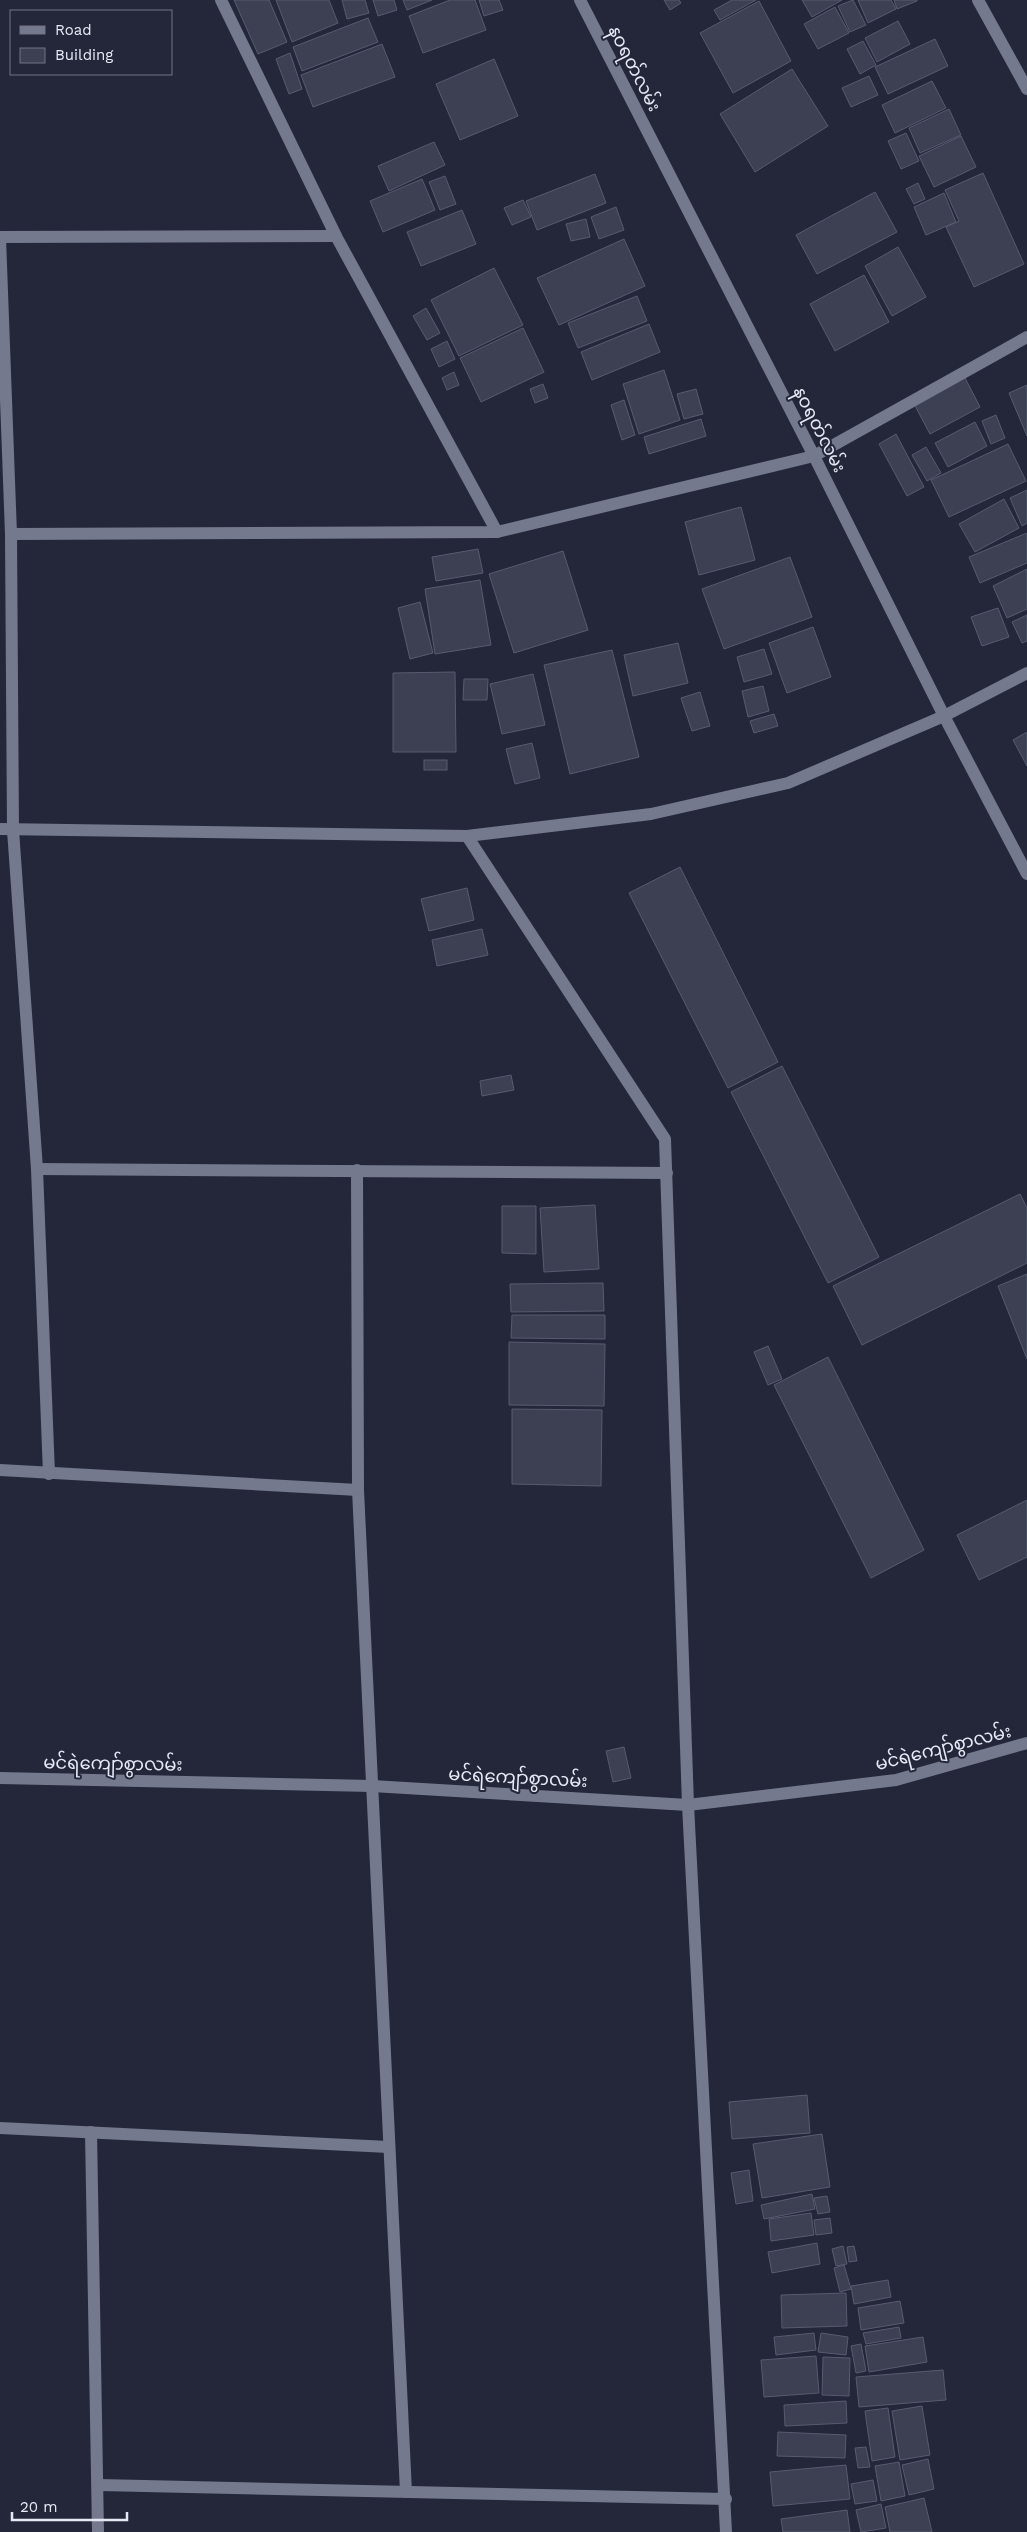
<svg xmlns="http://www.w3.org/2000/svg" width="1027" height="2532" viewBox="0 0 1027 2532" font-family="'Work Sans','Noto Sans Myanmar',sans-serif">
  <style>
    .building { fill: #3d4053; stroke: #575b6f }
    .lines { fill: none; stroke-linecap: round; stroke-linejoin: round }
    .minor { stroke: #74798d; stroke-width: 12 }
    .labels { text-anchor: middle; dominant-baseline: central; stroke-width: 4; stroke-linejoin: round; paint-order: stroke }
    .street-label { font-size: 18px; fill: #e6e9f5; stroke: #242739 }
  </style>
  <rect width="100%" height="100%" fill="#242739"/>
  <!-- building -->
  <g class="building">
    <path d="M234,0h35l18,42 -29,12z"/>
    <path d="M276,0h53l9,23 -46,19z"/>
    <path d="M342,0h23l4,13 -22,6z"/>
    <path d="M373,0h21l3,10 -19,6z"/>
    <path d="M403,0h29l-25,10z"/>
    <path d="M450,0h25l11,30 -63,23 -14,-37z"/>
    <path d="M479,0h20l4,10 -19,6z"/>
    <path d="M664,0h15l2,3 -11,7z"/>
    <path d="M732,0h24l-36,20 -6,-10z"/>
    <path d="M802,0h40l-30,17z"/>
    <path d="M853,0l13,25 -16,7 -12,-26z"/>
    <path d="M858,0h33l5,9 -28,14z"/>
    <path d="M894,0h23v1l-20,8z"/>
    <path d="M759,1l32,60 -58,32 -33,-60z"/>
    <path d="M835,7l14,26 -31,16 -14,-25z"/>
    <path d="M368,18l10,24 -76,29 -9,-24z"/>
    <path d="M898,21l12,23 -33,18 -12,-24z"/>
    <path d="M935,39l13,27 -60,28 -13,-27z"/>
    <path d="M863,41l13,24 -16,9 -13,-25z"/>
    <path d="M382,44l13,33 -82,30 -12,-32z"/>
    <path d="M290,53l12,36 -13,5 -13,-35z"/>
    <path d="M494,59l24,57 -58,24 -24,-56z"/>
    <path d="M792,69l36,57 -73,46 -35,-58z"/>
    <path d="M869,76l9,19 -27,12 -9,-19z"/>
    <path d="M932,81l14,27 -51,25 -13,-28z"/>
    <path d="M949,109l12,26 -41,18 -11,-25z"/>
    <path d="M906,133l13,28 -18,8 -13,-28z"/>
    <path d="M961,136l15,31 -42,20 -15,-31z"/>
    <path d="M434,142l11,23 -56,26 -11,-25z"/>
    <path d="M983,173l41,91 -50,23 -28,-60 13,-6 -14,-31z"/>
    <path d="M595,174l11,29 -69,27 -11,-29z"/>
    <path d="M445,176l11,28 -16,6 -11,-28z"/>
    <path d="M422,179l13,31 -52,22 -13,-31z"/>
    <path d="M918,183l7,16 -11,5 -8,-15z"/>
    <path d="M875,192l22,40 -80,42 -21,-39z"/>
    <path d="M944,193l12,29 -30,13 -12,-28z"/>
    <path d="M523,200l8,17 -19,8 -8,-17z"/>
    <path d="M616,207l8,23 -25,9 -8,-22z"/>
    <path d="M462,210l14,34 -55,22 -14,-34z"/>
    <path d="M586,219l4,18 -19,4 -5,-17z"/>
    <path d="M624,239l21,47 -86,39 -22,-47z"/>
    <path d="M898,247l28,50 -34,19 -27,-50z"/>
    <path d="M494,268l29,57 -64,31 -28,-56z"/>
    <path d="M864,275l25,47 -54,29 -25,-47z"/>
    <path d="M637,296l10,25 -69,27 -10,-25z"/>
    <path d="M426,308l14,25 -13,7 -14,-24z"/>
    <path d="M649,324l11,28 -68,28 -11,-28z"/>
    <path d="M523,328l21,44 -63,30 -21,-44z"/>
    <path d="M447,341l8,18 -16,8 -8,-18z"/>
    <path d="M664,370l16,50 -41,14 -16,-50z"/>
    <path d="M454,372l5,13 -12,5 -5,-12z"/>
    <path d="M964,376l16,31 -50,27 -17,-32z"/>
    <path d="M543,384l5,14 -13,5 -5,-14z"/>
    <path d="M1027,385v51l-18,-43z"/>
    <path d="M696,389l7,25 -19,5 -7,-25z"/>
    <path d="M624,400l11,35 -13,5 -11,-35z"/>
    <path d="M996,415l9,23 -14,6 -9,-23z"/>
    <path d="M701,419l5,17 -57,18 -5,-17z"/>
    <path d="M975,422l12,24 -39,21 -13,-24z"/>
    <path d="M896,434l28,53 -17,9 -28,-52z"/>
    <path d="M1008,444l18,37 -77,36 -18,-37z"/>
    <path d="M926,447l15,26 -14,8 -15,-26z"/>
    <path d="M1027,490v33l-5,3 -12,-28z"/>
    <path d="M1004,499l15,29 -44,24 -16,-28z"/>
    <path d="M741,507l14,53 -56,15 -14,-53z"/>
    <path d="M1027,533v30l-47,20 -11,-26z"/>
    <path d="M478,549l5,24 -47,8 -4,-24z"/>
    <path d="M563,551l25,79 -74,23 -25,-79z"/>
    <path d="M790,557l22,60 -88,32 -22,-60z"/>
    <path d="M1027,569v40l-20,9 -14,-32z"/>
    <path d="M480,580l11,65 -56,9 -10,-65z"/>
    <path d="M420,602l13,51 -23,6 -12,-51z"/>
    <path d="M998,608l11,29 -27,9 -11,-29z"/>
    <path d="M1027,615v26l-5,2 -10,-21z"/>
    <path d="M813,627l18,50 -44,16 -18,-50z"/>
    <path d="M678,643l10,40 -55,13 -9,-41z"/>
    <path d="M764,649l8,25 -28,8 -7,-25z"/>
    <path d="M612,650l27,107 -69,17 -26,-109z"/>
    <path d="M455,672l1,80h-63v-79z"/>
    <path d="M533,674l12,51 -43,9 -12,-50z"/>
    <path d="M464,679h24l-1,21h-24z"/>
    <path d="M763,686l6,25 -21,6 -6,-26z"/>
    <path d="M700,692l10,34 -18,5 -11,-33z"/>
    <path d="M774,714l4,12 -24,7 -4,-12z"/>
    <path d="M1027,732v34l-14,-26z"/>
    <path d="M532,743l8,35 -25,6 -9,-35z"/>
    <rect x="424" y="760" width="23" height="10"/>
    <path d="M680,867l98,195 -50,26 -99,-195z"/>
    <path d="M467,888l7,32 -45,11 -8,-32z"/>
    <path d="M482,929l6,26 -51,11 -5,-26z"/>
    <path d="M782,1066l97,191 -51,26 -97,-191z"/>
    <path d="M511,1075l3,15 -32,6 -2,-15z"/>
    <path d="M1020,1194l7,14v55l-165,82 -29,-59z"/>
    <path d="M595,1205l4,64 -55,3 -4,-64z"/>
    <path d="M502,1206h34v48l-34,-1z"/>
    <path d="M1027,1274v85l-29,-73z"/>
    <path d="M603,1283l1,28 -93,1 -1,-28z"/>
    <path d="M512,1315h93v24l-94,-1z"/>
    <path d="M509,1342l96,2 -1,62 -95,-1z"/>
    <path d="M768,1346l14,33 -14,6 -14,-33z"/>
    <path d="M828,1357l96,193 -53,28 -97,-193z"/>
    <path d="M512,1409l90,1 -1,76 -89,-2z"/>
    <path d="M1027,1500v57l-48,23 -22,-45z"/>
    <path d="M624,1747l7,31 -18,4 -7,-31z"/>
    <path d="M807,2095l3,38 -78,6 -3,-37z"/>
    <path d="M822,2134l8,53 -68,11 -9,-54z"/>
    <path d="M749,2170l4,31 -17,3 -5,-31z"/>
    <path d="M812,2194l3,15 -51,10 -3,-14z"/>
    <path d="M827,2196l3,16 -12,2 -4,-16z"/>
    <path d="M811,2213l3,22 -43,6 -2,-22z"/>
    <path d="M830,2218l2,15 -16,2 -2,-15z"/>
    <path d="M817,2243l3,21 -48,9 -4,-21z"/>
    <path d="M843,2246l4,18 -11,2 -4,-17z"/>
    <path d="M854,2246l3,15 -8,1 -2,-15z"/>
    <path d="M844,2265l7,24 -11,3 -6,-24z"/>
    <path d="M888,2280l3,17 -37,7 -3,-18z"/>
    <path d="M846,2293l1,33 -65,2 -1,-33z"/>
    <path d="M900,2301l4,22 -43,7 -3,-22z"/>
    <path d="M899,2327l2,11 -35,6 -3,-11z"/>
    <path d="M814,2333l2,17 -40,5 -2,-18z"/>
    <path d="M821,2333l27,4 -2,18 -28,-3z"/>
    <path d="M923,2337l4,25 -58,10 -4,-26z"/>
    <path d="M861,2344l5,27 -10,2 -5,-27z"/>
    <path d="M816,2356l3,37 -55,4 -3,-37z"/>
    <path d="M823,2357l27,1 -1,38 -27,-1z"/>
    <path d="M943,2370l3,30 -87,7 -3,-30z"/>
    <path d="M846,2401l1,22 -62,3 -1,-21z"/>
    <path d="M922,2406l8,49 -30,5 -8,-49z"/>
    <path d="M888,2408l7,49 -23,4 -7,-50z"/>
    <path d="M778,2432l68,3 -1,23 -68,-2z"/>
    <path d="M866,2447l4,20 -12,1 -3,-20z"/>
    <path d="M928,2459l6,30 -25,6 -7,-30z"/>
    <path d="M899,2462l6,34 -24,5 -6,-35z"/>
    <path d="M846,2465l4,34 -77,7 -3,-34z"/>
    <path d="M873,2480l4,21 -22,3 -4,-20z"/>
    <path d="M924,2498l8,34h-42l-5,-25z"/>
    <path d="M881,2504l5,24 -25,4 -5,-22z"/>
    <path d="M847,2510l3,22h-67l-2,-13z"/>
  </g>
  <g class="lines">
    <!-- minor -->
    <g class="minor">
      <path d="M221,0l115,236 161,296"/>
      <path d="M580,0l234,456 130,260 83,158"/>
      <path d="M978,0l49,89"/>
      <path d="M0,237l336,-1"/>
      <path d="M0,238l11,296 2,296 24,339 12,305"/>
      <path d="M11,534l486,-2 317,-76 213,-119"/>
      <path d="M0,829l467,7 184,-22 137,-31 156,-67 83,-43"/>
      <path d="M467,836l198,303 23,666 38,727"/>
      <path d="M37,1169l630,4"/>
      <path d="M357,1170l1,320 48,1002"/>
      <path d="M0,1470l358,20"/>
      <path d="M0,1778l372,8 316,19 208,-25 131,-37"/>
      <path d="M0,2128l389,19"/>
      <path d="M91,2132l7,400"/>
      <path d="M99,2485l627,14"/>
    </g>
  </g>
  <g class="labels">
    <!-- street labels -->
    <g class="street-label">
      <text transform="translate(635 68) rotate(63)">နဝရတ်လမ်း</text>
      <text transform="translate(820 429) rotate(63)">နဝရတ်လမ်း</text>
      <text transform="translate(943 1747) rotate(-14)">မင်ရဲကျော်စွာလမ်း</text>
      <text transform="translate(113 1763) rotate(1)">မင်ရဲကျော်စွာလမ်း</text>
      <text transform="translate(518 1777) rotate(3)">မင်ရဲကျော်စွာလမ်း</text>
    </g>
  </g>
  <!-- legend -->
  <rect x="10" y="10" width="162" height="65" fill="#242739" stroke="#727584"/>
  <rect x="20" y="26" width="25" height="8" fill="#74798d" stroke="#727584"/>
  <text x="55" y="35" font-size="15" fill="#e6e9f5">Road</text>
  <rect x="20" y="48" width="25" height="15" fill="#3d4053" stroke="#727584"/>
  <text x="55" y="60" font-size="15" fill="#e6e9f5">Building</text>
  <!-- scale -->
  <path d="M12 2512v8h115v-8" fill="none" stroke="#e6e9f5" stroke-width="2.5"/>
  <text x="20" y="2512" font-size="15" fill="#e6e9f5" stroke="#242739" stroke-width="4" paint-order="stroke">20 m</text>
</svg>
